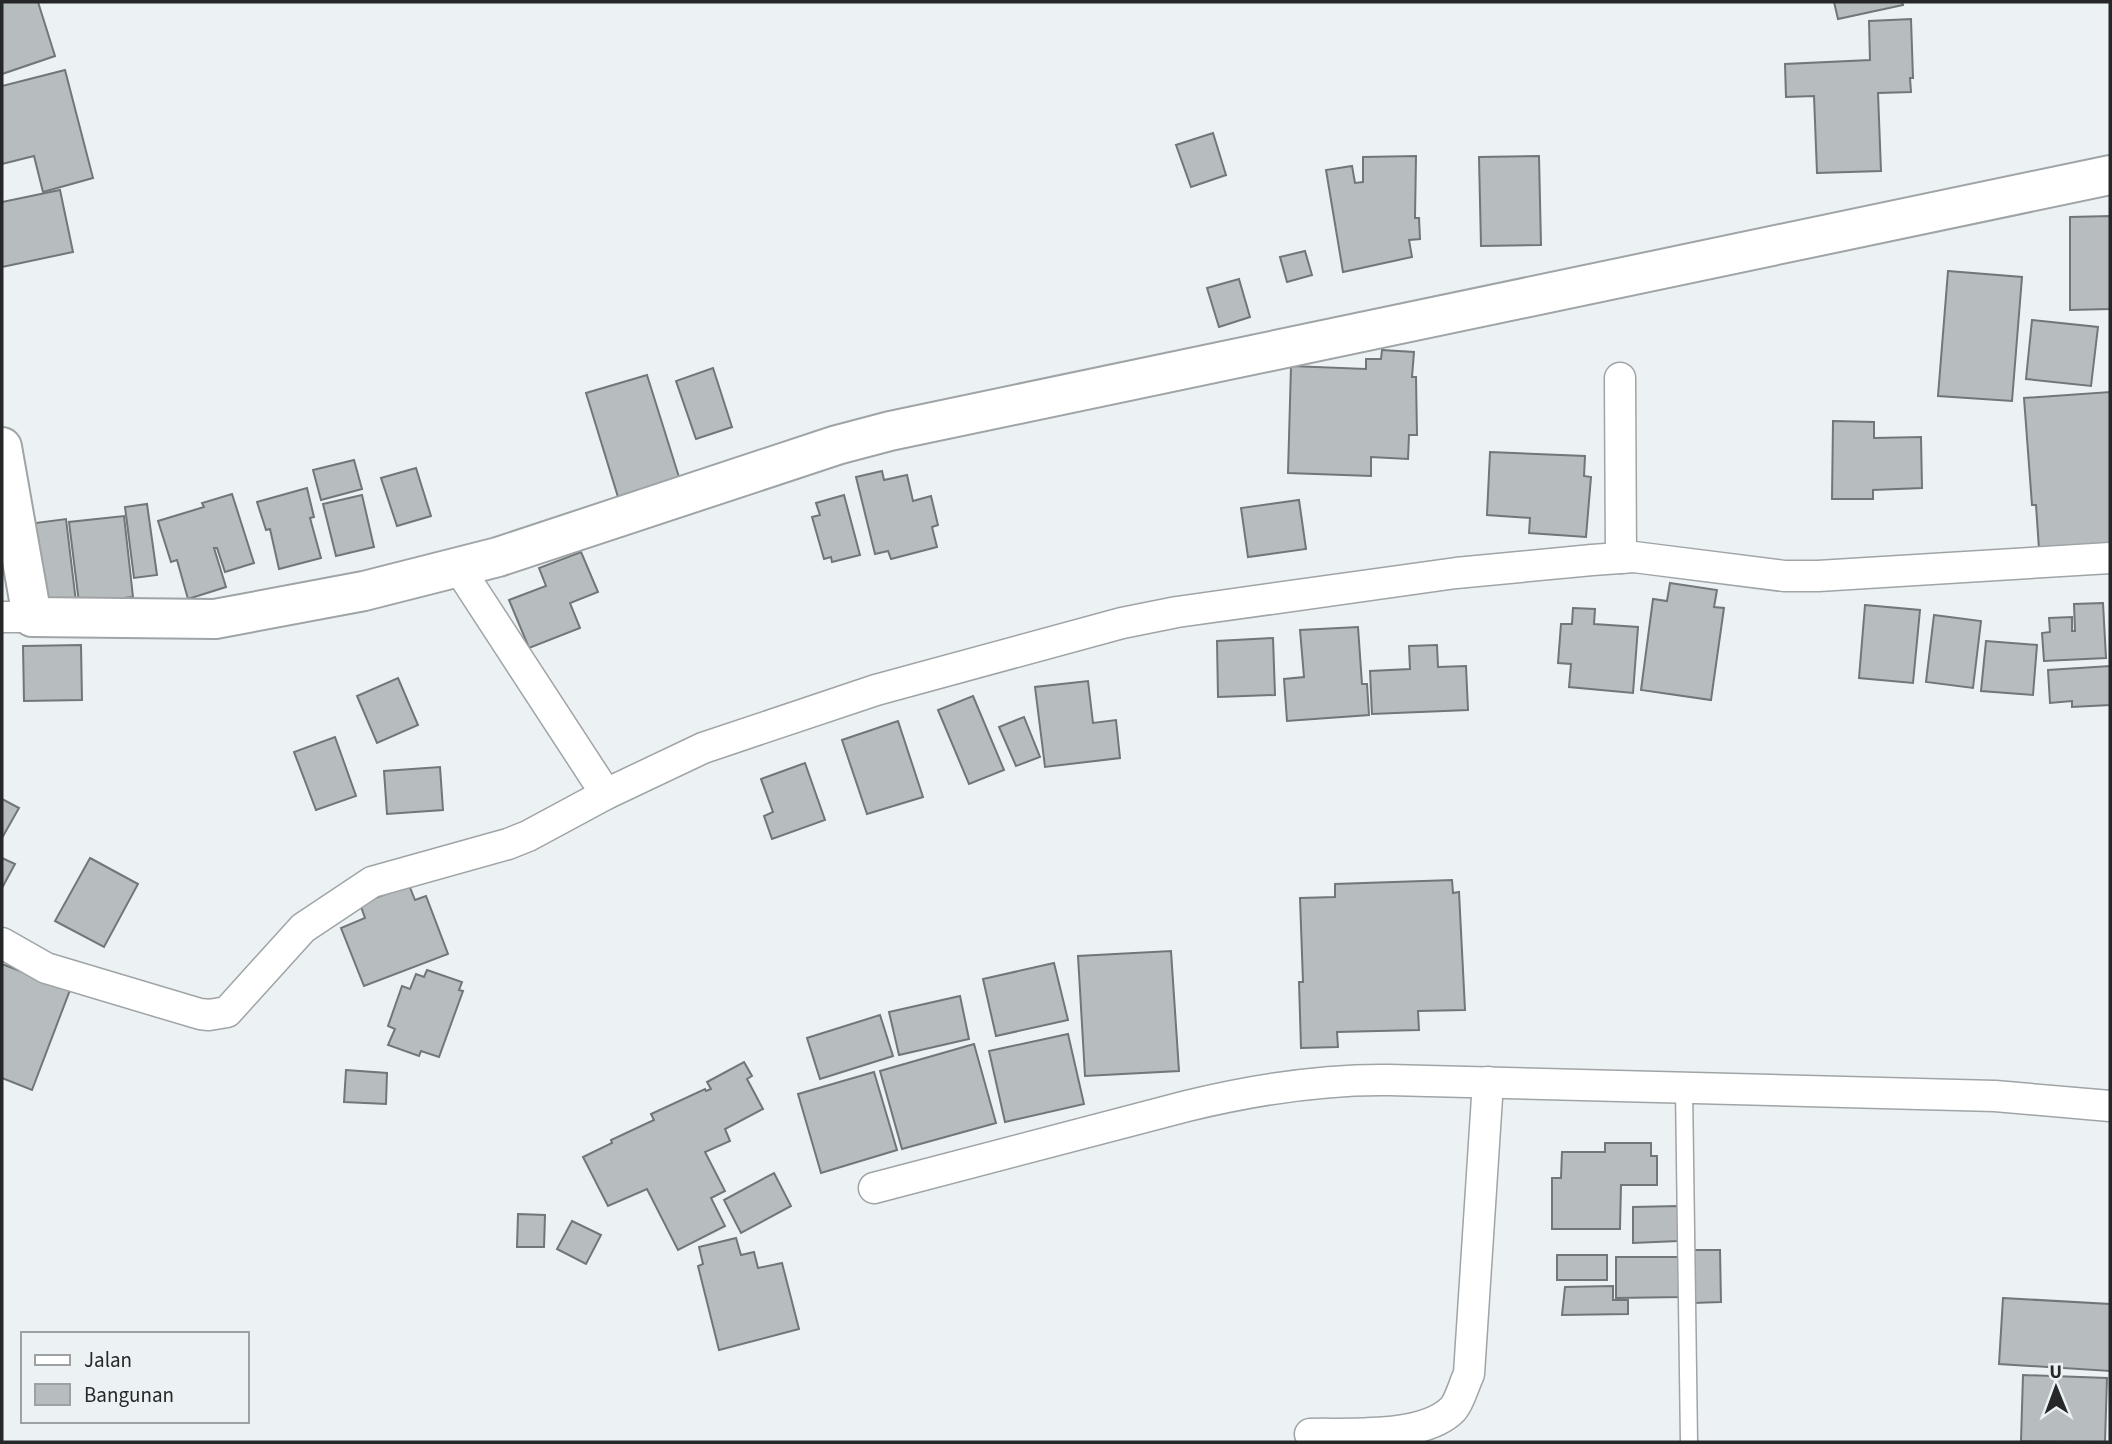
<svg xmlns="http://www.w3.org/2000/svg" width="2112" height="1444" viewBox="0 0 2112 1444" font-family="'Source Sans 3',sans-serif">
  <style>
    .building { fill: #b7bcbe; stroke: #717678; stroke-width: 2 }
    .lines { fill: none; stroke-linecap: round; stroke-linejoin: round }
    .service-casing { stroke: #9fa4a6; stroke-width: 19 }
    .minor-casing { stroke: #9fa4a6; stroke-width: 33 }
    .tertiary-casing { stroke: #9fa4a6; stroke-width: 42 }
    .service { stroke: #fff; stroke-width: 16 }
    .minor { stroke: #fff; stroke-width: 30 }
    .tertiary { stroke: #fff; stroke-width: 38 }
  </style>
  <rect width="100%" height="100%" fill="#ecf2f4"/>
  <!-- building -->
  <g class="building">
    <path d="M2,2h36l17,54 -53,18z"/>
    <path d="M1834,2h68l1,3 -65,14z"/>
    <path d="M1911,19l2,59h-3l1,14 -33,1 3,78 -64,2 -3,-77 -28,1 -1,-33 85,-4 -1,-39z"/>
    <path d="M65,70l28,108 -50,14 -9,-36 -32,8v-78z"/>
    <path d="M1213,133l13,42 -35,12 -15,-42z"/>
    <path d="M1416,156l-1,62h4l1,21 -11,1 3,17 -69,15 -17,-102 26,-4 3,17 8,-1v-25z"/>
    <path d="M1539,156l2,89 -60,1 -2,-89z"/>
    <path d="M60,190l13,62 -71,15v-65z"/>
    <path d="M2110,216v93l-40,1v-93z"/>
    <path d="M1305,251l7,24 -25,7 -7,-25z"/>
    <path d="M1948,271l74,6 -10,124 -74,-5z"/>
    <path d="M1239,279l11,38 -31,10 -12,-39z"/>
    <path d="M2032,320l66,7 -7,59 -65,-7z"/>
    <path d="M1382,350l32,2 -2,25h4l1,58h-8l-1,24 -37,-2v19l-83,-3 3,-107 75,3v-10h15z"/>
    <path d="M713,368l19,59 -36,12 -20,-58z"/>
    <path d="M647,375l32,102 -61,20 -32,-104z"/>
    <path d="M2110,392v152l-71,5 -3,-44h-4l-8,-107z"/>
    <path d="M1833,421l41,1v16l47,-1 1,51 -49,2v9h-41z"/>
    <path d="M1490,452l95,4 -1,20 7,1 -5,60 -57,-4 1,-15 -43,-3z"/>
    <path d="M354,460l8,29 -41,11 -8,-30z"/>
    <path d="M416,468l15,48 -34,10 -16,-48z"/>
    <path d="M882,471l2,9 23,-5 6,26 18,-5 7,29 -6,2 5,20 -46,12 -3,-8 -13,3 -19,-77z"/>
    <path d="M307,488l7,29 -4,1 11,40 -42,11 -9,-40 -4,1 -9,-28z"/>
    <path d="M232,494l22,69 -29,9 -8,-24h-3l12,39 -38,12 -11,-39 -6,2 -13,-41 46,-14 -2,-4z"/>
    <path d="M362,495l12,52 -38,9 -13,-52z"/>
    <path d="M844,495l16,60 -28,7 -1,-5 -7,2 -12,-42 8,-2 -4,-12z"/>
    <path d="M1299,500l7,49 -58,8 -7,-49z"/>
    <path d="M147,504l10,71 -23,3 -9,-71z"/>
    <path d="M124,516l9,81 -54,6 -10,-81z"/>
    <path d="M66,519l10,83 -46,5 -10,-82z"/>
    <path d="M581,552l17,40 -28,11 10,25 -51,20 -20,-48 37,-14 -7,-18z"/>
    <path d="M1670,583l47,7 -3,17 10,1 -13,92 -70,-10 12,-91 14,2z"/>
    <path d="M2103,603l3,55 -62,3 -2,-28 8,-1 -1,-14 23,-1v14h3l-1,-27z"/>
    <path d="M1865,605l55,5 -7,73 -54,-5z"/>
    <path d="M1573,608l22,1 -1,15 44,3 -5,66 -64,-6 2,-23 -13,-1 3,-39h11z"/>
    <path d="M1934,615l47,6 -8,67 -47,-6z"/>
    <path d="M1358,627l4,57h5l2,31 -82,6 -3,-42 20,-2 -4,-47z"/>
    <path d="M1273,638l2,57 -57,2 -1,-56z"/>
    <path d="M1986,641l51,4 -4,50 -52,-4z"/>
    <path d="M81,645l1,55 -58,1 -1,-55z"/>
    <path d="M1437,645l1,22 28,-1 2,44 -96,4 -2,-43 40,-2 -1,-23z"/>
    <path d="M2110,666v39l-38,2v-6l-22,2 -2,-33z"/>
    <path d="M398,678l20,47 -41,18 -20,-47z"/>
    <path d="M1088,681l5,42 23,-3 4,38 -75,9 -10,-80z"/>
    <path d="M973,696l31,74 -35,14 -31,-74z"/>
    <path d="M1024,717l16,40 -24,9 -17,-39z"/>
    <path d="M898,721l25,76 -56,17 -25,-74z"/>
    <path d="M335,737l21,59 -40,14 -22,-58z"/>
    <path d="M805,763l20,57 -53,19 -8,-23 9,-4 -12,-33z"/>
    <path d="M440,767l3,43 -56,4 -3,-43z"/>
    <path d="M2,799l17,9 -17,30z"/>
    <path d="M2,858l13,6 -13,24z"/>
    <path d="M90,858l48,26 -34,63 -49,-26z"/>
    <path d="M1452,880l1,13 6,-1 6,118 -47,1 1,19 -82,2 1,15 -37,1 -2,-66h4l-3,-84 35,-1v-13z"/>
    <path d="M409,885l6,15 11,-4 22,58 -84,32 -23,-58 24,-10 -5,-14z"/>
    <path d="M1171,951l8,120 -94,5 -7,-120z"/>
    <path d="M1054,963l14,57 -72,16 -13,-57z"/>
    <path d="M2,964l68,26 -38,100 -30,-12z"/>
    <path d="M427,970l35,12 -3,8 4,1 -24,66 -18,-6 -2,5 -31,-11 7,-16 -7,-3 14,-40 8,3 6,-15 8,3z"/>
    <path d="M960,996l9,43 -70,16 -10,-43z"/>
    <path d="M880,1015l13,41 -73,23 -13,-41z"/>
    <path d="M1068,1034l16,70 -79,18 -16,-71z"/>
    <path d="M974,1044l22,79 -94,26 -22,-78z"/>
    <path d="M744,1062l8,14 -5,3 16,30 -38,20 5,12 -25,11 20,39 -14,7 14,28 -47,24 -31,-61 -39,17 -25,-49 29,-14 -1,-3 43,-20 -3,-6 54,-25 1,2 5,-2 -4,-7z"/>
    <path d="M346,1070l41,3 -1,31 -42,-2z"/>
    <path d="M874,1072l23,78 -76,23 -23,-79z"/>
    <path d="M1605,1143h46v13h6v29h-36l-1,44h-68v-51h9l1,-26h43z"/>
    <path d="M774,1173l17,33 -50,27 -17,-33z"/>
    <path d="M1678,1206v35l-45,2v-36z"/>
    <path d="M518,1214l27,1 -1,32h-27z"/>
    <path d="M572,1221l29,14 -15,29 -29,-15z"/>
    <path d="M736,1238l5,17 13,-3 4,16 24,-5 17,66 -80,21 -21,-84 5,-2 -4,-17z"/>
    <path d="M1692,1250h28l1,52 -28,1z"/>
    <rect x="1557" y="1255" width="50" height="25"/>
    <path d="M1616,1257h66l1,40 -67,1z"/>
    <path d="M1613,1286v14h15v14l-66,1 3,-28z"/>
    <path d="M2003,1298l107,6v67l-111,-7z"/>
    <path d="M2023,1375l84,3 -2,64 -84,-1z"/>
  </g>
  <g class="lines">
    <!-- service casing -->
    <g class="service-casing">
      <path id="service" d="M1684,1089l5,353"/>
    </g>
    <!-- minor casing -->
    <g class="minor-casing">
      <g id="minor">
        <path d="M1620,378l1,180"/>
        <path d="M458,567l148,227"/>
        <path d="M2,617h30"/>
        <path d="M2,943l44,25 154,46 9,1 18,-3 76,-84 69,-46 136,-38 20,-8 78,-42 97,-46 173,-58 246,-67 55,-11 279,-39 136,-13 42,-3 150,19h34l292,-18"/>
        <path d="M874,1188l313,-82c66,-16 133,-27 202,-26l606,16 115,10"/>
        <path d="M1310,1434c40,-1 114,5 143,-25 7,-8 11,-25 16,-35l19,-292"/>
      </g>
    </g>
    <!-- tertiary casing -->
    <g class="tertiary-casing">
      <path id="tertiary" d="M2,447l30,170 183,2 149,-28 134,-34 339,-112 53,-14 1220,-256"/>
    </g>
    <!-- service -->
    <use href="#service" class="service"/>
    <!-- minor -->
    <use href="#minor" class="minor"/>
    <!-- tertiary -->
    <use href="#tertiary" class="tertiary"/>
  </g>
  <!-- border -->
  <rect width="2112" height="1444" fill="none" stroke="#252728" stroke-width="7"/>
  <!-- legend -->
  <rect x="21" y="1332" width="228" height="91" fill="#ecf2f4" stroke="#9ca1a2" stroke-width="2"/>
  <rect x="35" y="1355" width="35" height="10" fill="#ffffff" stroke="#9ca1a2" stroke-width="2"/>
  <text x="84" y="1367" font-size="21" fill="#252728">Jalan</text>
  <rect x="35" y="1384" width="35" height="21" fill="#b7bcbe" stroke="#9ca1a2" stroke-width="2"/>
  <text x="84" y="1402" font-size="21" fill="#252728">Bangunan</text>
  <!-- north arrow -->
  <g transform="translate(2056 1388) rotate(359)" stroke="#ecf2f4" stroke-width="5" paint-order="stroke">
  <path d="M0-5L12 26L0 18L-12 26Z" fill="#252728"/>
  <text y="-10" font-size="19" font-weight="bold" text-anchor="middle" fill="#252728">U</text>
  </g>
</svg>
